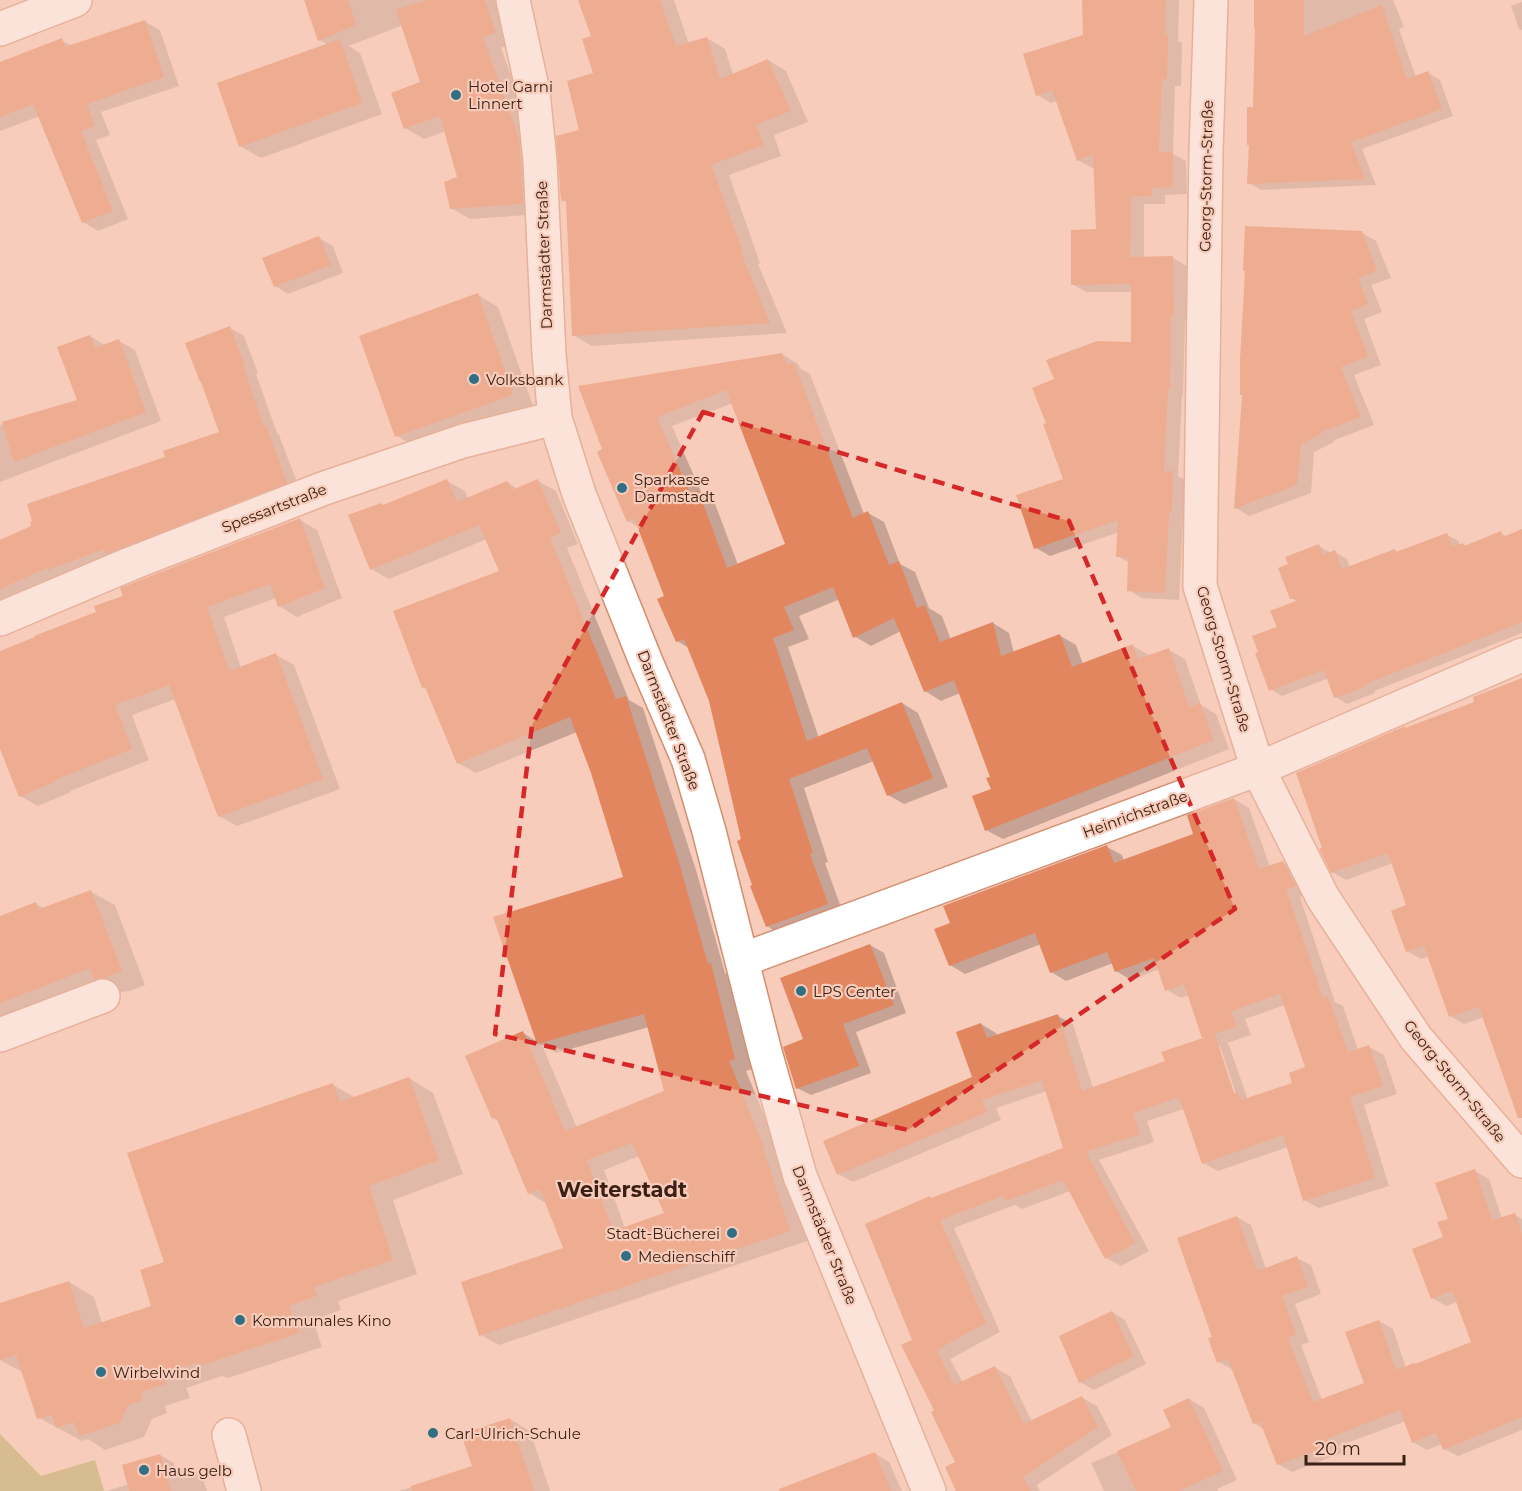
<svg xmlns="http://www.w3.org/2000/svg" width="1522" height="1491" viewBox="0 0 1522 1491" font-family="Montserrat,sans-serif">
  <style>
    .green { fill: #aea85e }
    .shadow { fill: #0003; fill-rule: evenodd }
    .building { fill: #e2865f; fill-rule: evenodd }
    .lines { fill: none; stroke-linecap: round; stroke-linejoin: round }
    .street-casing { stroke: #d38f72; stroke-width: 36 }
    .secondary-casing { stroke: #d38f72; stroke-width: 36 }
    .street { stroke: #fff; stroke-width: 33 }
    .secondary { stroke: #fff; stroke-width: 33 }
    .marked { fill: none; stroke: #d62828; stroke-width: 4.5; stroke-dasharray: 12 8; stroke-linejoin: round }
    .poi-dot { fill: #306f84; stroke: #f8ccba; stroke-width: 2 }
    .labels { text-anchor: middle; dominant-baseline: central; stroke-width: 4.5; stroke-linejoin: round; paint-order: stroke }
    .poi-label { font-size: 15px; fill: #3b2015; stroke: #f8ccba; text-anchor: start }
    .street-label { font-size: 15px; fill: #3b2015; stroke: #f8ccba }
    .district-label { font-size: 21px; font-weight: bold; fill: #3b2015; stroke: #f8ccba }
  </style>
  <rect width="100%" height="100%" fill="#f8ccba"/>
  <!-- green -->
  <path class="green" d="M0,1434l41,42 54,-16 9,31h-104z"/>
  <!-- shadow -->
  <g class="shadow">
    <path d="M305,0h195l14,43 -13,5 37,102 4,64 -72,5 -19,-11 8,-30 -13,-47 -22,8 -19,-11 17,-45 -19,-58 -54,21 11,7 22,61 -121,44 -21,-12 89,-101 -10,-5z"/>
    <path d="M580,0h94l15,44 18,-6 18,11 8,26 35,-15 18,11 22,51 -34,13 7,21 -52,19 31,88 -2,1 29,69 -195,13 -19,-11 -6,-132 -5,-3 33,-126 -2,-37z"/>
    <path d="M1084,0h95l-1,41 4,2 -1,43h-6l-2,68 13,7 1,33 -22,1v9h-21v54h29l14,8v55h-2l-2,74h-1l-4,81 8,4 -1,39h-2l-4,81 -37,-2 -14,-8 2,-27 -13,-7 2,-24 -69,24 -14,-8 29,-68 67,-137v-51h-46l-14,-8 25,-53 -2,-64 -3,1 -14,-8 -21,-59 -6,2 -14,-8 47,-59z"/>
    <path d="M1256,0h137l11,27 -5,2 17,48 12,-4 12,7 13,36 -91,33 14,36 -115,5 -12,-7 1,-37 -2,-1 6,-36z"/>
    <path d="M1522,2v28l-3,-1 -8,-23z"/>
    <path d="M144,21l16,9 19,56 -78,26 9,23 -14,5 32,79 -30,12 -15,-9 -43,-106 -40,15v-68l61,-23 11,6z"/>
    <path d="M1362,233l14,8 15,37 -20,7 11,27 -18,7 17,46 -27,10 20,50 -40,15v2l-20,10 -3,41 -62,23 -13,-8 8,-112z"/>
    <path d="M319,238l14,8 10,27 -55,21 -13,-8z"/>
    <path d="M478,295l20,12 35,99 -116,41 -20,-11z"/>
    <path d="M230,328l14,8 14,37 -2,1 21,59 2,2 21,55 -300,112v-60l221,-109z"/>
    <path d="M90,336l16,10 13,-5 16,9 26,71 -161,61v-57l79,-24z"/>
    <path d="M782,354l16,10 2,4 10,6 54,140 4,-1 16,9 16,42 15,8 14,36 13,8 9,24 42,-17 16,10 5,20 45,-18 17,10 7,19 50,-18 16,9 20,-5 16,9 16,46 15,9 13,35 -226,90 -17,-9 7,-40 -1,-12 -32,-85 -19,8 -16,-10 -24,-60 -30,15 -17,-10 -14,-37 -41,17 10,23 -21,8 31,91 83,-35 16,10 30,74 -44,17 -16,-9 -14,-34 -70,27 24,74 -3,1 18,50 -60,23 -16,-10 -13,-40 -12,-46 -31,-140 -22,-52 -12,-7 -11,-44 -26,-69 -12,-7 -24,-71 -24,-63zM733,403l54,141 -49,21 -24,-64 -12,-7 -30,-68z"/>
    <path d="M447,481l18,10 3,8 39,-17 11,7 20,-8 18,10 22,53 -11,4 62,152 14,8 53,162 29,103 3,2 24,94 -6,2 35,86h-1l27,84 -308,104 -18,-10 84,-87 -18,-44 -18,-11 -29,-71 -7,-4 30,-85 15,9 87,-164 -33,-105 -15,-41 -101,41 -18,-10 -31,-74 -4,-2 78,-115 -14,-33 -98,40 -18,-10 14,-63zM649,1027l17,65 -89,36 -35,-83 14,8zM639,1156l27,58 -41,14 -21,-58z"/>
    <path d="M300,520l17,10 25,68 -45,19 -18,-11 -3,-8 -52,19 17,51 35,-13 18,10 46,124 -103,37 -18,-10 -43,-117 -44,16 17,45 -79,31 1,1 -33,14 -18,-10 -20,-51v-92l97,-41 28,-16z"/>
    <path d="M1522,530v103l-148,58 1,2 -28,11 -11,-7 -7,-19 -47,18 -12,-7 9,-61 19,-26 -7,-4 -1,-33 29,-19 12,7 4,-1 12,7 3,9 44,-18 4,2 49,-17 12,6 1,4 3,-1 4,2 34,-13 6,4z"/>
    <path d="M1522,679v405l-38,-67 -20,7 -14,-8 -21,-60 -8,3 -14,-8 1,-45 -15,-43 -47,17 -14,-8 75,-143 69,-26z"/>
    <path d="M1234,799l15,9 21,59 13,-4 15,8 11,23 -9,3 35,105 8,4 15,44 11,-3 15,8 13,39 -33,11 25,81 -70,22 -15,-8 -16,-53 -70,24 -15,-8 -19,-54 -37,12 7,21 -55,18 50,91 -28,15 -15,-8 -36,-67 -48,18 -7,-4 -61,23 46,104 -50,27 13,24 32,-15 15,8 22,46 50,-24 15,8 15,29 -75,50 3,6h-82l-1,-29 -21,-51 -23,-70 18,-142 134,-50 -18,-58 -51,17 5,12 -148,62 -15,-8 136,-97 7,-53 15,9 1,3 61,-20 15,8 20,64 73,-26 40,-23 -2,-2 -15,-42 -8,3 -14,-8 -7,-21 -29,11 -15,-9 -3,-8 -47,18 -15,-9 -10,-28 -76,30 -15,-9 157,-118 15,8 2,6 71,-26zM1285,1005l22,63 -13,15 -46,17 -19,-55 -2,-2 24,-8 -6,-16zM1217,1046h3l18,54 -3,1z"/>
    <path d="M91,892l24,13 30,80 -15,6 -11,1 -13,-7 -106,41v-108l36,-14 9,5z"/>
    <path d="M870,945l14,8 22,60 -50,19 15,41 -60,22 -14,-7 8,-48z"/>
    <path d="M409,1078l24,15 30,81 -70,26 24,74 -79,27 3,9 -28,10 9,27 -94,31 -6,-2 -36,12 4,10 -25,8 2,7 -15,6 -8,18 -39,13 -17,-11 -6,2 -43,-23 -15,-45 -24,-13v-56l69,-22 25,15 8,26 51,-16 13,-44 167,-178 23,13z"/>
    <path d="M1475,1171l14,8 13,40 12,-5 8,5v211l-64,26 -14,-7 -2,-5 -15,6 -14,-8 -7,-21 -67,25 3,7 -50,19 -14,-8 -13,-34 -11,-7 -21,-53 -14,-8 -5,-24 23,-121 14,8 15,44 31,-11 14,7 10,29 -26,10 14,38 -8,3 21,55 43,-17 14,-62 14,8 13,39 67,-25 -16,-41 -11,4 -14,-8 18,-78z"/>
    <path d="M1112,1312l13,8 21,44 -52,26 -14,-8z"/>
    <path d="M1189,1399l15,9 33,72 -20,9 1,2h-114l-13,-28 47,-19 35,-16z"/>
    <path d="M510,1419l20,12 20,60h-151l75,-24z"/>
    <path d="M874,1453l15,9 13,29h-71z"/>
    <path d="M160,1455l14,8 2,9 12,-4 14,8 5,15h-100l22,-7z"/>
  </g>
  <!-- building -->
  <g class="building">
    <path d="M304,0h44l8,25 -38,16z"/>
    <path d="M426,0h59l11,33 -13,4 36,101 4,66 -73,5 -6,-27 13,-5 -17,-61 -36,13 -13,-36 29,-11 -24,-72z"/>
    <path d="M578,0h82l16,46 31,-9 13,42 48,-20 23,52 -35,14 8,20 -53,20 32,87 -2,1 29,70 -198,13 -6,-136 -5,1 -5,-65 23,-6 -12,-49 26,-8 -11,-34 9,-3z"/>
    <path d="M1082,0h84l-1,34h3l-1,45h-5l-3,73h14v35l-21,1v8l-21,1 -1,60 43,-1 1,58h-3l-1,74h-2l-4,83h9l-1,41h-3l-4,81 -38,-2 1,-34h-12l2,-37 -84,29 -18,-54 47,-16 -20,-55 3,-1 -14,-35 22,-9 -8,-19 51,-19 34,1v-58l-60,1v-55l25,-1 -3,-75 -16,7 -25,-71 -16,6 -13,-42 60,-19z"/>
    <path d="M1254,0h50v36l78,-31 25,74 21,-8 14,38 -91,33 14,37 -118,5 2,-39h-2v-38h6l2,-79h-1z"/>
    <path d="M145,20l19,57 -77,27 8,22 -14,5 32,80 -31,12 -49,-119 -33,13v-55l62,-24 3,9z"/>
    <path d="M340,39l22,64 -123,44 -22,-64z"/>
    <path d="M1245,226l117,5 15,40 -19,7 10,26 -17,7 17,46 -27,10 20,50 -40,15v2l-20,10 -4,41 -63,24 8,-114h-2v-36l5,-88h-2z"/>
    <path d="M319,236l12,29 -57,22 -12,-29z"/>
    <path d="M478,293l35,102 -118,42 -36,-101z"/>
    <path d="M230,326l15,40h-2l21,60 2,-1 21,58 -181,71 -2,-5 -56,21 -1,-2 -47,21v-49l31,-14 -1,-4 2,-1 -5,-17 138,-47 -2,-6 56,-19 -18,-50h-1l-15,-39z"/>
    <path d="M90,335l5,13 24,-9 27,73 -132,50 -12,-40 75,-22 -20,-53z"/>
    <path d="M782,353l5,12 7,-2 59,155 15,-7 21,54 10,-4 18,47 8,-3 15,37 53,-20 8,34 59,-22 12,33 61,-23 5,15 31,-11 20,59 11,-4 14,37 -229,91 -13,-35 19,-7 -5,-11 4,-1 -36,-97 -30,12 -30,-74 -41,20 -20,-51 -49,20 10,23 -21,8 34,103 95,-39 31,76 -46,18 -20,-48 -78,31 24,74 -3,1 18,50 -62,23 -16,-41 2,-1 -15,-44 4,-2 -32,-138 -25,-62 -8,3 -19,-43 7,-3 -30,-78 -7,4 -30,-70 5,-3 -24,-63zM726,390l59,154 -58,24 -29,-78 -8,3 -33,-76z"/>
    <path d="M447,479l10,23 50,-21 5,9 26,-11 23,54 -11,5 66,161 10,-3 52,163 30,105 3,-1 24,96 -6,2 35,86h-1l27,84 -311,105 -18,-54 102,-34 -23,-59 -12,5 -32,-77 -4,2 -27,-63 58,-25 42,100 99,-40 -20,-77 -107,30 -44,-127 130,-40 -32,-104 -21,-56 -113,47 -32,-77 -3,1 -29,-77 106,-40 -20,-46 -109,45 -22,-55 33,-12 2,2zM632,1143l32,70 -51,18 -26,-71z"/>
    <path d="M300,518l25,70 -47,19 -8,-23 -63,23 22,64 47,-18 47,126 -105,38 -49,-132 -54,20 17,44 -79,32 1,1 -35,15 -19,-48v-98l35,-14 -1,-1 62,-24 -2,-6 29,-10 -3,-8z"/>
    <path d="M1522,529v93l-159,63 1,2 -30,11 -10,-28 -55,21 -14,-38 3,-1 -6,-16 25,-9 -7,-16 31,-12h-11l-12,-31 10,-4 -3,-7 34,-13 4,11 12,-5 7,19 53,-20 1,3 51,-19 5,13 11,-3 1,3 37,-15 2,6z"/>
    <path d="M1522,678v440h-4l-39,-111 -30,10 -25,-71 -18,6 -15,-41 15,-6 -18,-52 -57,20 -12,-24 3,-1 -26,-75 109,-47v2l69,-26 -1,-5z"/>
    <path d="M1234,798l25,71 24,-8 13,25 -10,3 37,109 5,-2 20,56 21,-7 14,41 -33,11 25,81 -72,23 -20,-66 -81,29 -23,-67 -46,16 7,21 -54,18 49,91 -30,16 -42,-79 -57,21 -3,-5 -63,24 46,103 -49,27 17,35 41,-19 29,58 58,-28 16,31 -75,50 8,14h-75l-11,-24 10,-5 -24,-50 3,-2 -33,-65 11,-5 -47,-116 65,-28 1,2 132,-50 -21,-68 -60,20 5,12 -150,63 -14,-34 149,-64 -16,-45 25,-9 6,15 71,-24 24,77 83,-30 -4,-9 54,-18 19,59 4,-1 3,8 51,-17 -3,-10 16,-6 -25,-73 -49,17 6,16 -35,11 -18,-54 -19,7 -11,-33 -39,14 -8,-20 -57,21 -15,-40 -86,33 -15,-37 16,-6 -7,-17 164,-61 7,18 79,-29 -6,-19z"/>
    <path d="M91,890l31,81 -17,7 -11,1 -4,-11 -90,35v-87l36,-14 3,7z"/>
    <path d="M870,944l24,61 -51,19 16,42 -63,23 -13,-42 20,-8 -23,-61z"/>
    <path d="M409,1077l30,83 -70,26 24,74 -79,27 3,9 -28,10 10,27 -96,32 -7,-2 -34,11 4,10 -25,8 2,8 -15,5 -8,18 -41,13 -5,-14 -18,6 -4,-13 -15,4 -21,-64 -16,5v-57l69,-22 15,47 67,-22 -11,-36 24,-8 -37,-109 206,-70 7,19z"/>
    <path d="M1475,1169l17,51 23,-7 7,21v183l-79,33 -7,-17 -24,10 -12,-33 -74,29 3,7 -52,19 -17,-43 -7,2 -25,-65 -11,4 -9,-25 4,-1 -35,-99 60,-22 20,55 40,-15 11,31 -26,9 14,38 -8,4 25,64 51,-19 -19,-51 34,-12 17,50 18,-7 1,1 56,-22 -19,-51 -21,8 -19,-50 31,-12 -6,-15 11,-3 -13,-36z"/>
    <path d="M1112,1311l22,45 -55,27 -20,-47z"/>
    <path d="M1189,1398l34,73 -44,20h-43l-19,-40 54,-24 -8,-17z"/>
    <path d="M510,1418l24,73h-122l-1,-5 61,-20 -11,-32z"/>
    <path d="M875,1452l16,39h-112v-2z"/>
    <path d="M160,1454l11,37h-42l-7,-26z"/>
  </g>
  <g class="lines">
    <!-- street casing -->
    <g class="street-casing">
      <g id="street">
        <path d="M1211,0l-5,151 -6,435 58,183 65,129 93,140 106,123"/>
        <path d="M0,29l75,-29"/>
        <path d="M0,619l130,-55 192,-75 141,-48 92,-23"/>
        <path d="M742,960l516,-191 264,-114"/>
        <path d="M0,1035l103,-39"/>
        <path d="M229,1435l15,56"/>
      </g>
    </g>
    <!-- secondary casing -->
    <g class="secondary-casing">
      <path id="secondary" d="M513,0l20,92 7,69 9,194 6,63 24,76 67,168 42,97 21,72 56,221 35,124 129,315"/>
    </g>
    <!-- street -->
    <use href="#street" class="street"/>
    <!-- secondary -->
    <use href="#secondary" class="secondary"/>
  </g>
  <!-- marked area -->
  <path d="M0 0H1522V1491H0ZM703,412l366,109 166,388 -327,221 -413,-96 37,-309z" fill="#f8ccba" fill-opacity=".55" fill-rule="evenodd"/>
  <path class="marked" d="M703,412l366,109 166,388 -327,221 -413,-96 37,-309z"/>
  <!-- markers -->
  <g class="poi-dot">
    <circle cx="456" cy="95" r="6"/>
    <circle cx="474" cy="379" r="6"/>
    <circle cx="622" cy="488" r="6"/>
    <circle cx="801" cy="991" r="6"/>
    <circle cx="732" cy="1233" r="6"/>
    <circle cx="626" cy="1256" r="6"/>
    <circle cx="240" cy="1320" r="6"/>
    <circle cx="101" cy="1372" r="6"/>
    <circle cx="433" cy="1433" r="6"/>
    <circle cx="144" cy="1470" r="6"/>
  </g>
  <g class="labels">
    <!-- poi labels -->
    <g class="poi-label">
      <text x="468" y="86">Hotel Garni<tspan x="468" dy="17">Linnert</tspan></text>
      <text x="486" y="379">Volksbank</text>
      <text x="634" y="479">Sparkasse<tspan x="634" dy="17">Darmstadt</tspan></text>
      <text x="813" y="991">LPS Center</text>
      <text x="720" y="1233" text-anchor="end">Stadt-Bücherei</text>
      <text x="638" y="1256">Medienschiff</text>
      <text x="252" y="1320">Kommunales Kino</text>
      <text x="113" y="1372">Wirbelwind</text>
      <text x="445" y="1433">Carl-Ulrich-Schule</text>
      <text x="156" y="1470">Haus gelb</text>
    </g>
    <!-- street labels -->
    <g class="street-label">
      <text transform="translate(1206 176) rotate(-89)">Georg-Storm-Straße</text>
      <text transform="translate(544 255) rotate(-92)">Darmstädter Straße</text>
      <text transform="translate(274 508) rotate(-21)">Spessartstraße</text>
      <text transform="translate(1224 659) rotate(73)">Georg-Storm-Straße</text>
      <text transform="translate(669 720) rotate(69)">Darmstädter Straße</text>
      <text transform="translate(1135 814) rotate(-20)">Heinrichstraße</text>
      <text transform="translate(1455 1081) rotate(51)">Georg-Storm-Straße</text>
      <text transform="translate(825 1235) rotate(68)">Darmstädter Straße</text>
    </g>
    <!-- district labels -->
    <g class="district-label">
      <text x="622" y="1189">Weiterstadt</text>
    </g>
  </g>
  <!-- scale -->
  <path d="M1306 1455v9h98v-9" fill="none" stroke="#3b2015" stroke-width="3"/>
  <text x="1315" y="1455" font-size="18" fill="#3b2015" stroke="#f8ccba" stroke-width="4.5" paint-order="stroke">20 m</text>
</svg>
